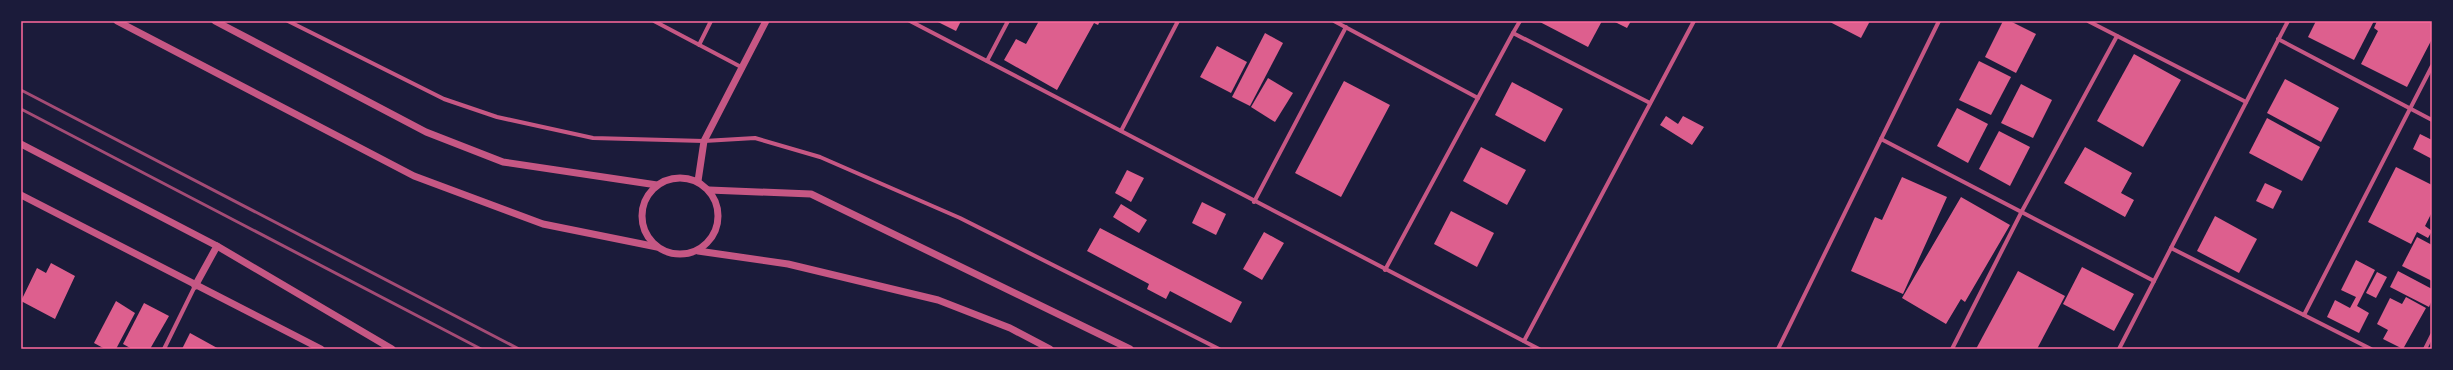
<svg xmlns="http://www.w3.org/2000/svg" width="2453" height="370" viewBox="0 0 2453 370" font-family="Arial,sans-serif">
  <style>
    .building { fill: #dd5f8e }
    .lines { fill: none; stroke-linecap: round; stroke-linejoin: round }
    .minor { stroke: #c65784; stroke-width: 4 }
    .tertiary { stroke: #c65784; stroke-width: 7 }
    .rail { stroke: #a44b75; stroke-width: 3 }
    .neatline { fill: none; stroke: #ff6b9d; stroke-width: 1.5 }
  </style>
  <rect width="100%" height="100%" fill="#1b1b3a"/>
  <!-- building -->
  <g class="building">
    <path d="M936,21h25l-5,10z"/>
    <path d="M1039,21h61l-2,4 -4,-2 -37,67 -53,-30 12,-21 10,5z"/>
    <path d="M1538,21h64l-14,26z"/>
    <path d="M1613,21h18l-4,7z"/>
    <path d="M1828,21h42l-9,17z"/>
    <path d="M2003,21h7l26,13 -20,39 -31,-16z"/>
    <path d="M2316,21h58l-20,39 -46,-23z"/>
    <path d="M2377,21h55v18l-25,48 -46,-23 17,-33 -4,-3z"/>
    <path d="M1265,33l18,10 -33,63 -18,-9z"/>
    <path d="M1217,46l30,16 -16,31 -31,-16z"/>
    <path d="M2134,54l47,26 -38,67 -46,-26z"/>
    <path d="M1979,61l32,16 -20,38 -32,-15z"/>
    <path d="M1268,78l25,15 -18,29 -24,-15z"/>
    <path d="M2285,79l54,29 -18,34 -54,-29z"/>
    <path d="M1344,81l46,24 -49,92 -46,-24z"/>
    <path d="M1512,82l51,27 -18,33 -50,-27z"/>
    <path d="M2021,84l31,16 -19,38 -32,-15z"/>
    <path d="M1957,108l31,16 -20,39 -31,-17z"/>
    <path d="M1666,116l12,8 5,-8 21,11 -12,18 -32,-20z"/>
    <path d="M2267,118l53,29 -18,34 -53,-28z"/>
    <path d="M1999,131l31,16 -20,39 -31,-17z"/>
    <path d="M2420,134l12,6v19l-19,-10z"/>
    <path d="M1481,147l45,23 -19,35 -44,-24z"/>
    <path d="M2085,147l47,26 -11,20 13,7 -9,17 -61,-34z"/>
    <path d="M2396,167l36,18v27l-7,14 7,5 -4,7 -11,-6 -6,12 -43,-22z"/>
    <path d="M1127,170l17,8 -13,24 -16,-9z"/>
    <path d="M1902,177l45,20 -44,97 -52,-23 24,-54 7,3z"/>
    <path d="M2265,183l17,8 -9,18 -17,-8z"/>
    <path d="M1961,197l49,28 -45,77 -4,-3 -15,25 -44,-26z"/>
    <path d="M1202,202l24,12 -10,21 -24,-12z"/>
    <path d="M1121,204l26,16 -8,13 -26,-16z"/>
    <path d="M1451,211l43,22 -17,34 -43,-23z"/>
    <path d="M2215,216l42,23 -18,34 -42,-22z"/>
    <path d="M1100,228l142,74 -11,21 -61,-32 -4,8 -19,-10 2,-5 -62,-33z"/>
    <path d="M1264,232l20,11 -22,37 -19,-11z"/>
    <path d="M2417,237l15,8v36l-30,-15z"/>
    <path d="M2356,260l19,10 -18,36 12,7 -10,20 -32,-16 8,-17 15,8 6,-11 -15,-7z"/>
    <path d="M51,263l24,13 -20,43 -34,-18 16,-33 9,5z"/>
    <path d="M2082,267l52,27 -20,37 -51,-27z"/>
    <path d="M2018,271l47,25 -28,53h-61z"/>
    <path d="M2398,271l34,18v11l-3,7 -39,-20z"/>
    <path d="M2377,272l10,5 -11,21 -10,-5z"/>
    <path d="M2406,297l20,11 -23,41 -20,-10 5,-9 -11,-6 13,-26 12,6z"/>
    <path d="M116,301l19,12 -19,36h-11l-11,-6z"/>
    <path d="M144,303l25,13 -19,33h-18l-9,-5z"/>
    <path d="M190,333l29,16h-37z"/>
  </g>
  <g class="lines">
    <!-- minor -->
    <g class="minor">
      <path d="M288,21l156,78 53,18 96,21 111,3 51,-3 65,19 140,61 259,131"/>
      <path d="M654,21l89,47"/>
      <path d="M910,21l629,328"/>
      <path d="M1334,21l144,77"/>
      <path d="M1520,21l-7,12 137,70"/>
      <path d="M2088,21l158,81"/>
      <path d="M2278,39l154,81"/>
      <path d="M699,45l12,-24"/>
      <path d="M987,61l21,-40"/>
      <path d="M1121,131l57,-110"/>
      <path d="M1881,139l273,142"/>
      <path d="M1254,202l92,-175"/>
      <path d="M2171,248l200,101"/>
      <path d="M1385,270l128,-237"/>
      <path d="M2304,315l128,-249"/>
      <path d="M1524,341l170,-320"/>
      <path d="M164,349l31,-63"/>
      <path d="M1778,349l161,-328"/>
      <path d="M1952,349l70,-138 95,-175"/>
      <path d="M2119,349l169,-328"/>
      <path d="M2425,349l7,-14"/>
    </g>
    <!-- tertiary -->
    <g class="tertiary">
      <path d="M117,21l297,155 129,48 114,23"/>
      <path d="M215,21l211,111 77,30 154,23"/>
      <path d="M21,144l196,102 175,103"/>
      <circle cx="680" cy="216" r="38"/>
      <path d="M698,181l6,-40 62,-120"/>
      <path d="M709,190l102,4 319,155"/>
      <path d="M21,195l300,154"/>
      <path d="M698,251l90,13 150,36 72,28 40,21"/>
      <path d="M195,286l22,-40"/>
    </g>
    <!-- rail -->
    <g class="rail">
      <path d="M21,90l498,259"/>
      <path d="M21,109l460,240"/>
    </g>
  </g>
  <!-- border -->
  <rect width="2453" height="370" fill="none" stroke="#1b1b3a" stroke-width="44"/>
  <rect x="22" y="22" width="2409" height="326" class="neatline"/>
</svg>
